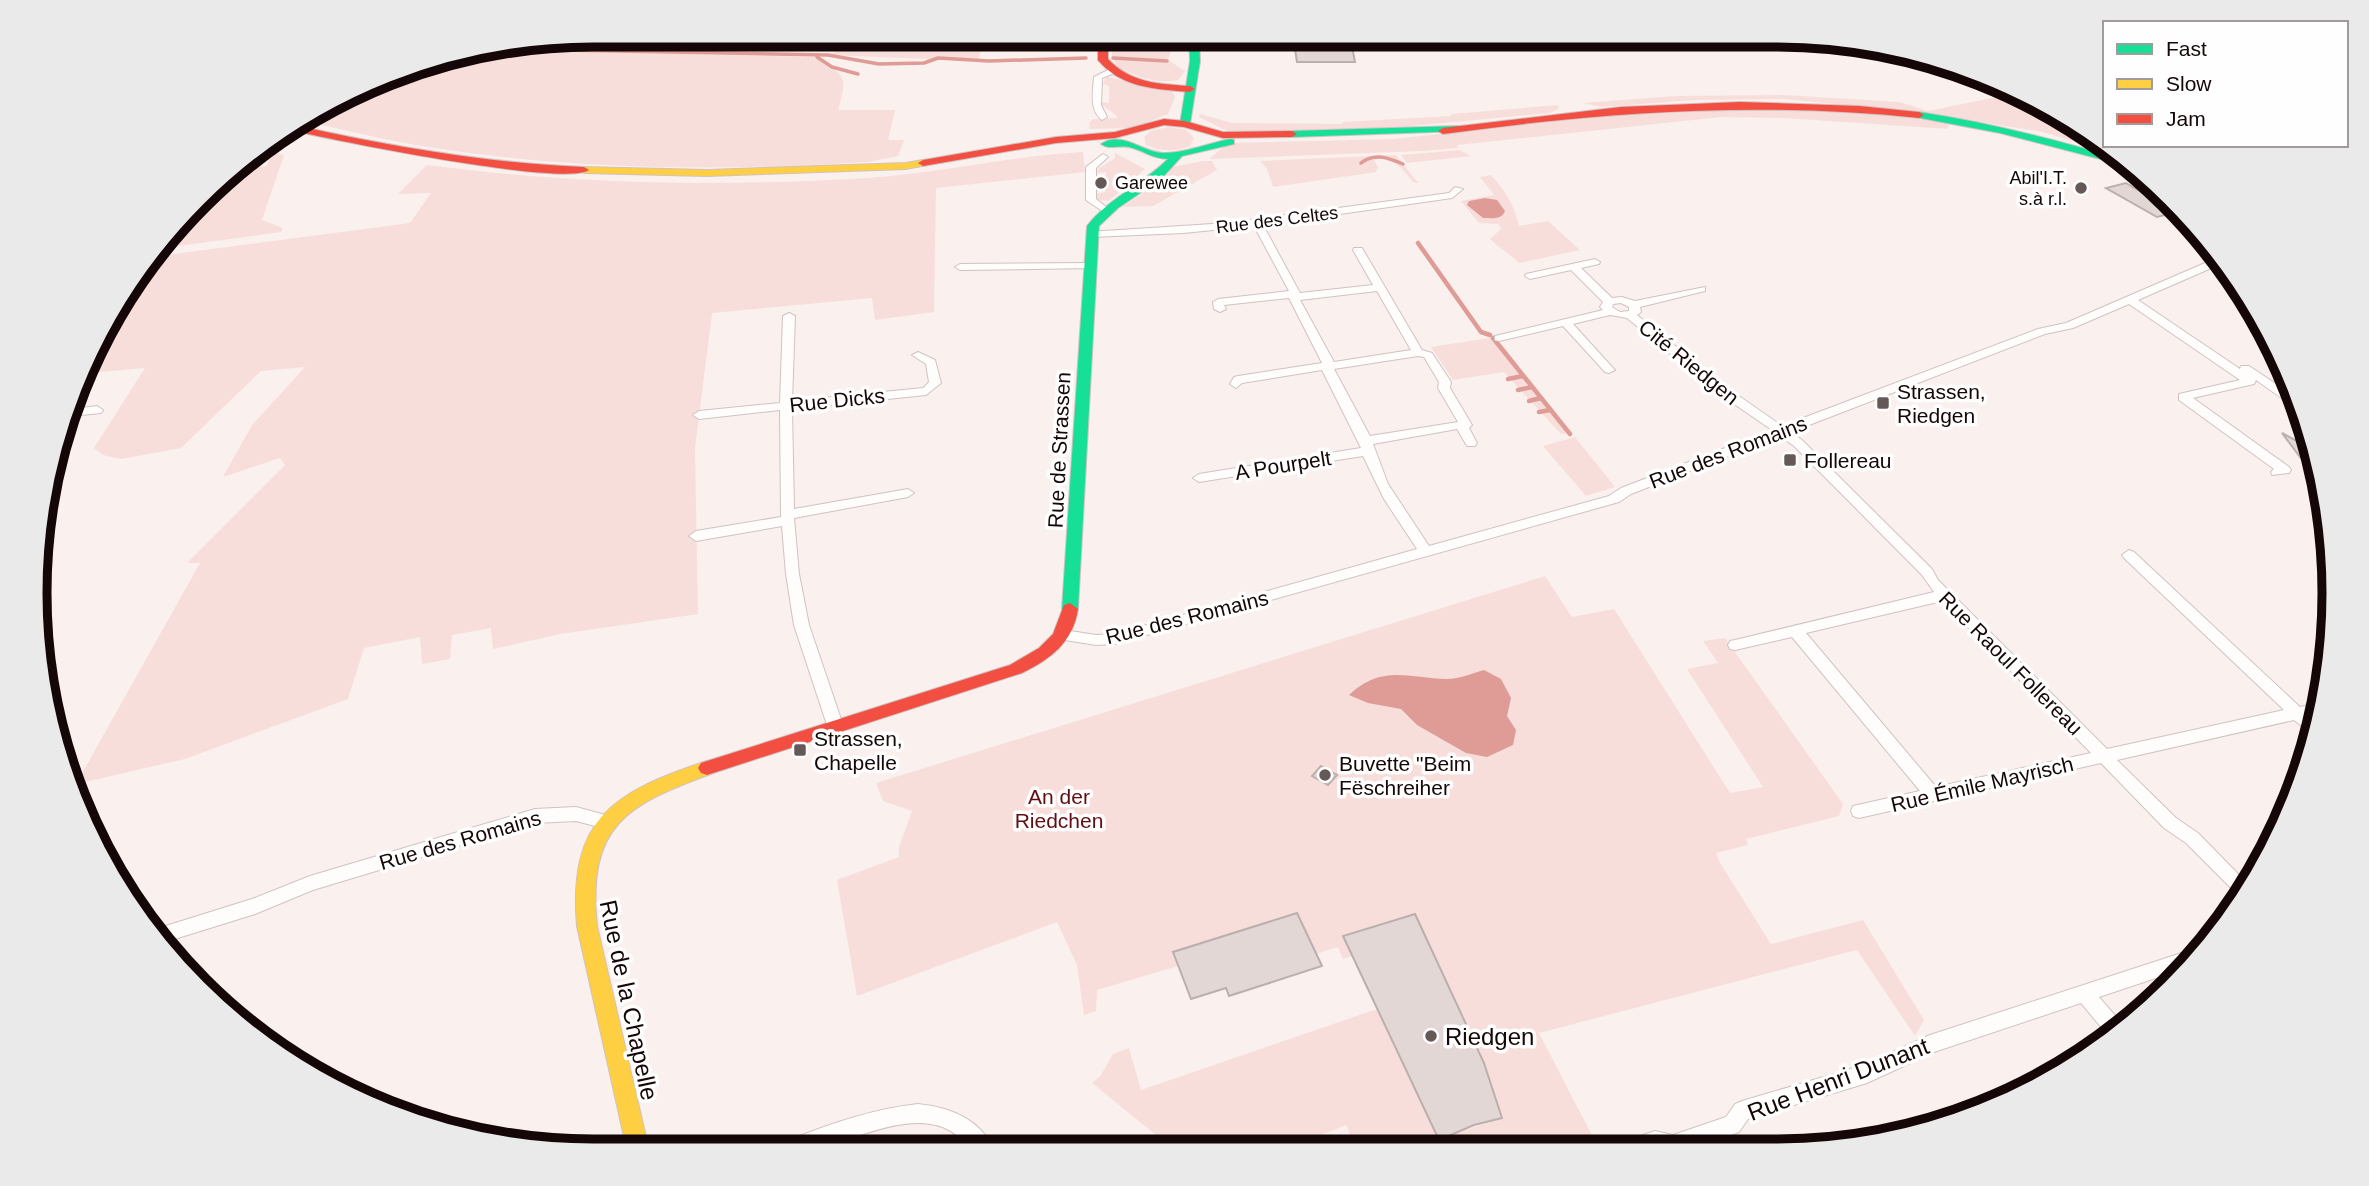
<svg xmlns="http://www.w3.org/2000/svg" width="2369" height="1186" viewBox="0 0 2369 1186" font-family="Arial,sans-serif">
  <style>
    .green { fill: #f7dedb }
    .water { fill: #df9b96 }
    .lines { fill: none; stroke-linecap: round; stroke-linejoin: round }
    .stream-far1 { stroke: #df9b96; stroke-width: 3.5 }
    .stream { stroke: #df9b96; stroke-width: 4.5 }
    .building { fill: #e3d7d5; stroke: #bbafae; stroke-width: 2 }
    .street-casing { stroke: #cfc3c1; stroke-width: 2 }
    .fast-casing { stroke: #cfc3c1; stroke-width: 2 }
    .slow-casing { stroke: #cfc3c1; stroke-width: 2 }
    .jam-casing { stroke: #cfc3c1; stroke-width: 2 }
    .street { fill: #fefdfc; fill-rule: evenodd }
    .fast { fill: #16e098; fill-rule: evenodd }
    .slow { fill: #ffcf43; fill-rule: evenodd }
    .jam { fill: #f24e42; fill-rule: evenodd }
    .poi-dot { fill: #655958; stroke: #fefefe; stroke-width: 2.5 }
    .labels { text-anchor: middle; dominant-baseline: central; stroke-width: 7; stroke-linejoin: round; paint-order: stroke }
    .far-poi-label { font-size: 18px; fill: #150707; stroke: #fefefe; text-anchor: end }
    .far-street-label { font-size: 18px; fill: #150707; stroke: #fefefe }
    .street-label { font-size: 21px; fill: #150707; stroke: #fefefe }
    .poi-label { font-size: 21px; fill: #150707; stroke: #fefefe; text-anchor: start }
    .park-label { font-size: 21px; fill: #610d11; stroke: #fefefe }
    .near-street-label { font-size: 24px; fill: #150707; stroke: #fefefe }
    .near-poi-label { font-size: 24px; fill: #150707; stroke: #fefefe; text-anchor: start }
    .rim { fill: none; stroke: #150707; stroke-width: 9 }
  </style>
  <rect width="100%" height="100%" fill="#faf0ee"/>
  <!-- green -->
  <g class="green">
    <path d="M906,35h79l-7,26 -150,-6 24,-11z"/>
    <path d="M1111,36h58l3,12 -4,12 17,11 -7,9c-22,5 -41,-4 -61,-13l-5,-11z"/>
    <path d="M500,50l317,7c28,19 31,18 21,53h57l-7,30h16l-6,16 -30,6c-141,9 -286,8 -426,-13 -46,-6 -90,-18 -135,-27l106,-57z"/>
    <path d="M1107,77l65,14 3,6 -7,17 -34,14 -44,1 -1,-6 4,-4 24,-1v-2l-15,-11 -1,-3 8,1v-17l-7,-2z"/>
    <path d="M2022,92l101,65 -80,-25 -127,-20 -131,-13 -90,1 -93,7 -19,-4 92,-7 109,-1 115,7 29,9z"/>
    <path d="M1558,105l1,4 -10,4 -191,18h-131l-28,-14 1,-3 32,9 111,1v-2l108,-6v-2z"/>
    <path d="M1736,106l127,6 86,11 -1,6 -163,-11 -64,-1 -264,28 1,3 -35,3 -214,8 18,-15 6,-1 161,-4 259,-28z"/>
    <path d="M1170,127l16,3 8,8 -4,8c-16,6 -28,6 -44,-1l-2,-8 9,-7z"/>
    <path d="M260,149l24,6 -22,65 21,8 -2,4 -125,17 18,-24 60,-57 13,1 -2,-2 2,-3 8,-1 -2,5 14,-2 2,-6 -20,-5z"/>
    <path d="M1460,150l11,6 -64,7 -6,-8z"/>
    <path d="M1083,152l2,20 -149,16 -2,124 -59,8 -3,-22 -160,15 -17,135 3,166 -138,20 -67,15 -2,-21 -39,7 -2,24 -28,5 -2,-27 -56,11 -16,51 -163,60 -109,25 124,-221h-13l98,-98 -5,-7 -57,19 29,-52 53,-58 -44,4 -80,77 -60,11 -18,-4 -9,-7 51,-80 -57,5 22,-59 41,-57 259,-34 21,-30 -33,1 29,-29c145,19 293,22 440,13 72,-5 143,-22 216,-26z"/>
    <path d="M1115,153l30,16 -36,32 -14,-1v-6l10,-2 1,-20 -9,1 1,-4 17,-11z"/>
    <path d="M1396,155l22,28h-4c-11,-13 -21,-28 -40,-23l4,7 -2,5 -103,15 -6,-18 -7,-8z"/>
    <path d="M1203,161h9l5,9 -64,36 -31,1 39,-25 12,-15z"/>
    <path d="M1491,175c15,16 23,30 28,51l29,-5 32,29 -61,13c-9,-9 -19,-14 -29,-24l11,-10 -2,-5 -20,-1 -18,-22 33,-6 -14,-18z"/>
    <path d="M1496,337l75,96 -10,1 -57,-62 -51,8 -22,-33z"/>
    <path d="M1575,437l40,50 -29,9 -43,-50z"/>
    <path d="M1545,576l27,41 42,-8 116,184 33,-6 -76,-118 31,-6 -15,-22 22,-3 118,166 -4,12 -93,23 2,6 -32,8 4,10 51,81 92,-24 61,100 -9,16 -58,-86 -318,83 58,112 -241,3 -10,-23 -57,23h-117l-80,-65 9,-8 12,-21 16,-6 12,42 236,-81 62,130 63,-21 -18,-55 -69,-148 -72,21 9,20 -9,3 -5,-12 -22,7 -19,-41 -124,40 5,13 -81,24 -1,21 -12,4 -7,-50 -20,-43 -200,74 -20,-116 62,-23v-10l13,-36 -29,-10 -7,-18z"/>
  </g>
  <!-- water -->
  <g class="water">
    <path d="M1485,198l12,2 8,11c-3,9 -14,7 -22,7l-16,-13 2,-4z"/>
    <path d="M1484,670l17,9 10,19 -4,18 9,14 -3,15 -26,12 -21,-4 -49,-28 -16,-16 -33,-6 -19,-8c33,-31 59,-17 98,-16 12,0 26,-6 37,-9z"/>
  </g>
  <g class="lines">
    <!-- stream-far1 -->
    <g class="stream-far1">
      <path d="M506,49l322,6 51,9 45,-1 14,-5 51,3 97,-3"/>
      <path d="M817,57l15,10 26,7"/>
      <path d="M1113,58l54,3"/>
      <path d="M1361,163c13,-11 28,-5 42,1"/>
    </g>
    <!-- stream -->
    <g class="stream">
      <path d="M1418,243l63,89 9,3"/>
      <path d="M1493,338l77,96"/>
      <path d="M1508,379l15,-3"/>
      <path d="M1518,390l14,-3"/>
      <path d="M1529,401l12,-3"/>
      <path d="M1539,412l11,-2"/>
    </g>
  </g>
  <!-- building -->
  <g class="building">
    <path d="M1293,36h57l5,26h-58z"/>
    <path d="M2126,183l17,10 14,-4 24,22 -24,6 -51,-29z"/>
    <path d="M2282,433l31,17 8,35z"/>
    <path d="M1321,766l16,9 -9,10 -16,-9z"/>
    <path d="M1297,913l25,53 -93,30 -3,-8 -35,11 -18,-47z"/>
    <path d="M1415,914l69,149 18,55 -28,7 -35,15 -96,-204z"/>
  </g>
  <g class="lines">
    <!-- street casing -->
    <g class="street-casing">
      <g id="street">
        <path d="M1112,68l3,1v4l-13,5 -1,27 6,12 -5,3c-13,-10 -9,-28 -8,-43z"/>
        <path d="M1103,154l5,3 -12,11v31l14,11 -5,3 -19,-13v-33z"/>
        <path d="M1455,187l8,2 -11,9 -189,27 37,68 73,-8 -20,-35 1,-2h8l60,102 10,3 19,29 -1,6 22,37 -3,3 8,15 -2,3h-8l-10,-17 -84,15 15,40 41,62 180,-50 12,-8 151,-58 -54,-37 -91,-75 -17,-3 -37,9 40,44 2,2 -6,3 -4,-1 -42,-46 -64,15 -4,-1v-4l108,-26 -3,-3 3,-5 -32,-32 -41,9 -5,-3 1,-2 69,-15 5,3 -1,2 -18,4 31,30 10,-1 13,4 70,-14v4l-65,16 1,5 -4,3 89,72 56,39 256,-97 28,-6 153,-66 4,6 -85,37 102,69 1,-3h8l48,32 5,11h-5l-41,-29 -2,4 -61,14 96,69 2,3 -2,3 -17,2 -1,-3 3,-3 -95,-69v-6l61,-14 -111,-76 -56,24 -28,6 -254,98 11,8 130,129 6,11 169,169 177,-39 -160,-152 -2,-3 7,-5 5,2 166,155 21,-5 -2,12 -9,2 7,7 -2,14 -21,-17 -177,40 59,58 22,15 49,50 -8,13 -53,-53 -22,-15 -63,-65 -242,55 -6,-2 -2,-5 2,-5 67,-15 -128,-154 -57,13 -5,-1 -2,-4 2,-4 5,-1 199,-48 -12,-17 -128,-129 -14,-10 -149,58 -12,8 -504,142 -19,1 -37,-6 -2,-4 2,-4 5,-1 32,5 19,-1 302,-85 -33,-50 -21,-43 -164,26 -6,-4 6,-4 162,-26 -39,-78 -80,13 -6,5 -6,-4 4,-7 4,-1 84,-13 -33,-65 -65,7 2,4 -6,3 -6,-3 -1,-7 5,-3 71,-8 -35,-65 -71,7 -91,4 -5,-3 1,-2 140,-9 221,-30zM1377,291l34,59 -77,12 -34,-62zM1621,303l8,4v4l-9,1 -8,-5 1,-3zM1418,356l6,1 15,25 -1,6 20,34 -88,14 -36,-67zM1942,601l149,152 -155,34 -130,-154z"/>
        <path d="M1090,263l4,1v4l-134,2 -5,-3 5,-3z"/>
        <path d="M789,313l6,3 -3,85 131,-13 6,-6 -3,-18 -14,-9 6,-3 17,8 6,23 -15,12 -134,14 2,100 114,-20 6,4 -6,4 -114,21 5,56 10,51 35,103 -3,4 -5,2 -5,-2 -3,-4 -34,-103 -8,-51 -4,-48 -86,15 -7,-5 7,-5 85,-14 -1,-107 -81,9 -6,-4 6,-4 81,-8 3,-87z"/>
        <path d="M97,406l6,4 -2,3 -30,3 3,-7z"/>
        <path d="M576,807l37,10 2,5 -2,5 -6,2 -31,-8 -41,2 -222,67 -58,24 -90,28 -9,-13 96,-30 58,-23 225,-67z"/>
        <path d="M2200,947l4,1 -15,19 -90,30 26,30 -14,12 -30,-36 -147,49 -67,31 -119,36 -9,13 -42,15h-72l3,-7 27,-9 18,4 53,-18 9,-13 7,-3 122,-36 66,-30z"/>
        <path d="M918,1104c30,3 62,14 75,45h-24c-6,-7 -12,-15 -20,-19 -37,-20 -92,8 -128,18 -12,3 -27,1 -39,1l3,-7c43,-18 87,-33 133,-38z"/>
      </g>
    </g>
    <!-- fast casing -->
    <g class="fast-casing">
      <g id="fast">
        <path d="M1189,36h10l1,25 -10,63 -5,3 -5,-3 10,-63z"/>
        <path d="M1919,112c71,11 140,28 208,49l8,7 -135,-35 -85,-16v-4z"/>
        <path d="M1458,126l4,1v4l-170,6 -5,-3 5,-3z"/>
        <path d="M1230,139l4,1v4l-52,12 -21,23 -43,29 -19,18 -21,383 -2,4h-12l-2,-4 25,-383c22,-28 56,-42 81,-67 -16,0 -25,-9 -39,-12 -10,-2 -20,3 -28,-3 21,-14 42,9 63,9 21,0 45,-10 66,-14z"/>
      </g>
    </g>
    <!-- slow casing -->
    <g class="slow-casing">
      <g id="slow">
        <path d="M923,160l4,1v4l-21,4 -199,7 -123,-3 -5,-3 5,-3 123,3 199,-7z"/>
        <path d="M707,761l6,2 3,5 -3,5c-87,32 -126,52 -116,153l52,224h-22l-50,-224c-9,-107 36,-134 130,-165z"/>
      </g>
    </g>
    <!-- jam casing -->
    <g class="jam-casing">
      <g id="jam">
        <path d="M1098,35h10v24c22,24 51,25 82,27l5,3 -5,3c-34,-3 -69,-4 -92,-32z"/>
        <path d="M1740,102l119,4 60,6 5,3 -5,3c-162,-17 -315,-6 -476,16l-5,-3 5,-3 178,-21z"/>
        <path d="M1164,119l21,2 38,11 69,-1 5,3 -5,3 -69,1 -39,-11 -20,-2 -49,13 -59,5 -133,23 -5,-3 5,-3 133,-23 59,-5z"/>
        <path d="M299,126c94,21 188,37 285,41l5,3c-24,17 -258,-30 -298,-40z"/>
        <path d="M1070,603l8,6c-5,33 -27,50 -56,64l-315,102 -6,-2 -3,-5 3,-5 6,-2 303,-96 29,-17 14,-14 11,-29z"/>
      </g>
    </g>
    <!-- street -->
    <use href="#street" class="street"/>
    <!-- fast -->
    <use href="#fast" class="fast"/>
    <!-- slow -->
    <use href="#slow" class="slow"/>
    <!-- jam -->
    <use href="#jam" class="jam"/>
  </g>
  <!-- markers -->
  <g class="poi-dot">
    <circle cx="1101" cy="183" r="7"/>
    <circle cx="2081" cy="188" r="7"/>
    <rect x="1876" y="396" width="14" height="14" rx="3.5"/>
    <rect x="1783" y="453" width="14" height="14" rx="3.5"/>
    <rect x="793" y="743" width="14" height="14" rx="3.5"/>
    <circle cx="1325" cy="775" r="7"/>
    <circle cx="1431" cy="1036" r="7"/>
  </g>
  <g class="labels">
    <!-- far-poi labels -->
    <g class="far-poi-label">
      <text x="2067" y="178">Abil'I.T.<tspan x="2067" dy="21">s.à r.l.</tspan></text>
      <text x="1115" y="183" text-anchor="start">Garewee</text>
    </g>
    <!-- far-street labels -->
    <g class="far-street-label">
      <text transform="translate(1277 220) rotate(-7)">Rue des Celtes</text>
    </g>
    <!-- street labels -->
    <g class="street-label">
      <text transform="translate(1689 362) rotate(39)">Cité Riedgen</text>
      <text transform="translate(837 400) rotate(-6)">Rue Dicks</text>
      <text transform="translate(1059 450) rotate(-87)">Rue de Strassen</text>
      <text transform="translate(1728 452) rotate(-21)">Rue des Romains</text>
      <text transform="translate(1283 465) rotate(-9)">A Pourpelt</text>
      <text transform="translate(1187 617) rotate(-14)">Rue des Romains</text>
      <text transform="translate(2011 663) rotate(45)">Rue Raoul Follereau</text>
      <text transform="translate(1982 784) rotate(-13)">Rue Émile Mayrisch</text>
      <text transform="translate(460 840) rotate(-16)">Rue des Romains</text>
    </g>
    <!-- poi labels -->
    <g class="poi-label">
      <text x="1897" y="391">Strassen,<tspan x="1897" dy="24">Riedgen</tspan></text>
      <text x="1804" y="460">Follereau</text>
      <text x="814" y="738">Strassen,<tspan x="814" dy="24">Chapelle</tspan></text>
      <text x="1339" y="763">Buvette "Beim<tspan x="1339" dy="24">Fëschreiher</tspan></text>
    </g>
    <!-- park labels -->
    <g class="park-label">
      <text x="1059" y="796">An der<tspan x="1059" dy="24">Riedchen</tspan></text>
    </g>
    <!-- near-street labels -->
    <g class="near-street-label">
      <text transform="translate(629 1000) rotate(78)">Rue de la Chapelle</text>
      <text transform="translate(1838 1079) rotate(-21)">Rue Henri Dunant</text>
    </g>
    <!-- near-poi labels -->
    <g class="near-poi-label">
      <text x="1445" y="1036">Riedgen</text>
    </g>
  </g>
  <!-- crop -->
  <path d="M0 0H2369V1186H0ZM593 47H1776A546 546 0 0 1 2322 593V593A546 546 0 0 1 1776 1139H593A546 546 0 0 1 47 593V593A546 546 0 0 1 593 47Z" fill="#ebeaea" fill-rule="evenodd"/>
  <path class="rim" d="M593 47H1776A546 546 0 0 1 2322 593V593A546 546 0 0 1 1776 1139H593A546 546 0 0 1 47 593V593A546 546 0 0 1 593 47Z"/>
  <!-- legend -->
  <rect x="2103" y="21" width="245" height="126" fill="#fefefe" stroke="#a19b9b" stroke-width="2"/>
  <rect x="2117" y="44" width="35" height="10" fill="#16e098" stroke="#a19b9b" stroke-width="2"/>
  <text x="2166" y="56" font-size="21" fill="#150707">Fast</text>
  <rect x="2117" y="79" width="35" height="10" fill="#ffcf43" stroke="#a19b9b" stroke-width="2"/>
  <text x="2166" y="91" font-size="21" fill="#150707">Slow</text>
  <rect x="2117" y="114" width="35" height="10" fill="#f24e42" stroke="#a19b9b" stroke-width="2"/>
  <text x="2166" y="126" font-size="21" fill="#150707">Jam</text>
</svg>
